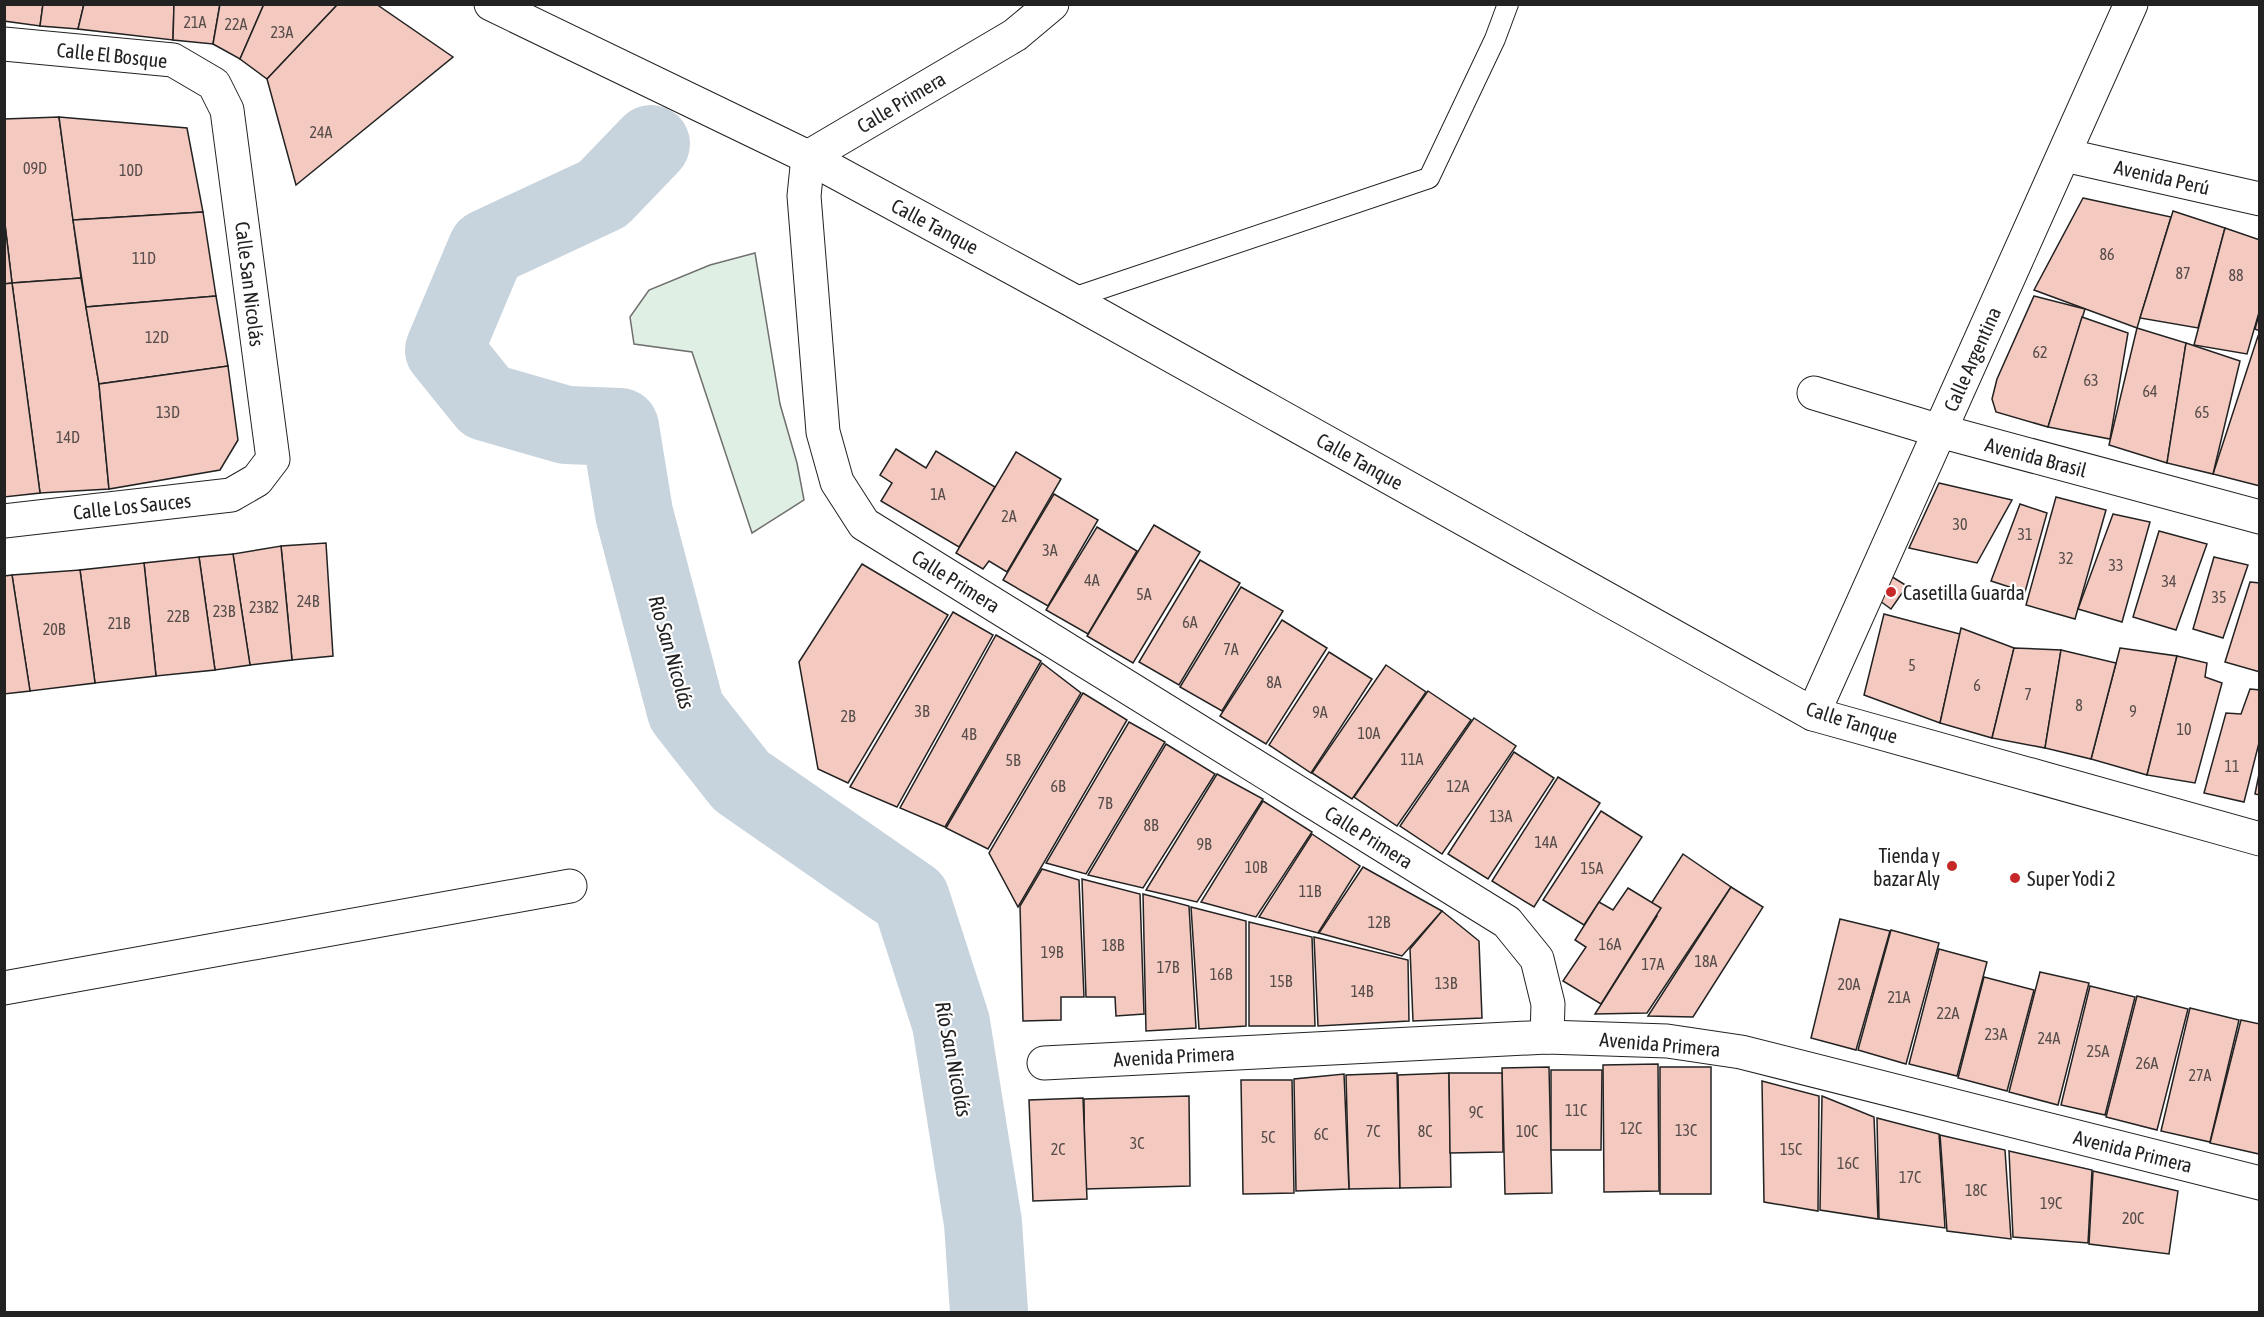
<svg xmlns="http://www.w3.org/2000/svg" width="2264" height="1317" viewBox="0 0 2264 1317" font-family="'Asap Condensed',sans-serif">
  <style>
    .green { fill: #e0efe3; stroke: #6f6f6f; stroke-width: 1.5 }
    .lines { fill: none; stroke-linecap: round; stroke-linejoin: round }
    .river { stroke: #c7d3dd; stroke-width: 78 }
    .building { fill: #f3c9c0; stroke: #222; stroke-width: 1.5 }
    .service-casing { stroke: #222; stroke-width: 22 }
    .minor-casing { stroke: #222; stroke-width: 35 }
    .service { stroke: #fff; stroke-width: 20 }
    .minor { stroke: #fff; stroke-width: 33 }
    .poi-dot { fill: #c62828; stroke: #fff; stroke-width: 2 }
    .labels { text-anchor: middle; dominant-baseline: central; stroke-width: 4.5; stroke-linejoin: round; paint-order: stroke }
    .number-label { font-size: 16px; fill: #564c4a }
    .street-label { font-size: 20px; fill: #222; stroke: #fff }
    .poi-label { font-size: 20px; fill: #222; stroke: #fff; text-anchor: start }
    .water-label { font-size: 21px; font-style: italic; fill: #222; stroke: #fff }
  </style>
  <rect width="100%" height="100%" fill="#fff"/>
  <!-- green -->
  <path class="green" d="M755,253l25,151 17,59 7,37 -52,33 -60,-181 -58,-8 -4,-27 19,-27 61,-25z"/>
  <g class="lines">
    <!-- river -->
    <path class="river" d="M651,144l-48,50 -116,54 -43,102 42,52 80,23 54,2 14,86 52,198 55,70 170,118 40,124 32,200 6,89"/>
  </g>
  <!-- building -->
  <g class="building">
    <path d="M4,4h39l-3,22 -36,-5z"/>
    <path d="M43,4h41l-6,25 -38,-3z"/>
    <path d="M84,4h90l-1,36 -95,-11z"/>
    <path d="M174,4h46l-7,40 -40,-4z"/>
    <path d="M220,4h44l-24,55 -27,-15z"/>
    <path d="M264,4h74l-71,75 -27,-20z"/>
    <path d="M338,4h38l77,53 -157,128 -29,-106z"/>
    <path d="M59,117l22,161 -69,5 -8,-67v-97z"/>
    <path d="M59,117l128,11 16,84 -130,8z"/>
    <path d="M2083,198l88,19 -34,111 -103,-38z"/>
    <path d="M2173,211l52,17 -27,100 -58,-10z"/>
    <path d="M203,212l13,84 -130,11 -13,-87z"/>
    <path d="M4,216l8,67 -8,1z"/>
    <path d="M2225,228l35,12v69l-13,45 -53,-9z"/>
    <path d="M81,278l18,106 10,105 -69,4 -28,-210z"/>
    <path d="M12,283l28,210 -36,4v-213z"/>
    <path d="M216,296l12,70 -129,18 -13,-77z"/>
    <path d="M2034,296l51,13 -37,118 -52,-15 -4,-13 5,-20z"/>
    <path d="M2260,311v20l-5,-2z"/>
    <path d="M2082,317l46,16 -18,106 -62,-12z"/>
    <path d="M2137,328l49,15 -19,120 -58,-18z"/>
    <path d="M2258,336l2,1v149l-47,-12z"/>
    <path d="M2186,343l54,18 -27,113 -46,-11z"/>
    <path d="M228,366l10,74 -18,30 -111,19 -10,-105z"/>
    <path d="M896,449l30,19 10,-17 59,36 -36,60 -78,-46 11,-18 -12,-8z"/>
    <path d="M1016,452l45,27 -54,93 -18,-11 -6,8 -27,-16z"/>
    <path d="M1939,483l73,17 -35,63 -68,-15z"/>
    <path d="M1054,494l44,26 -50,86 -45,-26z"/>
    <path d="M2056,497l50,13 -31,109 -49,-14z"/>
    <path d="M2020,504l27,9 -22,79 -34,-11z"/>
    <path d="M2113,514l37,8 -28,100 -44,-13z"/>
    <path d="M1154,525l46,27 -67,111 -46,-27z"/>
    <path d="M1097,527l40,24 -49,83 -42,-24z"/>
    <path d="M2159,531l48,13 -31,86 -43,-13z"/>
    <path d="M326,543l7,113 -41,4 -11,-114z"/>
    <path d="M281,546l11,114 -42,5 -17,-111z"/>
    <path d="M233,554l17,111 -35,5 -16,-113z"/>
    <path d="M199,557l16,113 -59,6 -12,-113z"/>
    <path d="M2214,557l34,8 -25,73 -30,-9z"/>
    <path d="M1200,560l40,23 -61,102 -40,-23z"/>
    <path d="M144,563l12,113 -61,7 -15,-113z"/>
    <path d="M862,564l86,51 -100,168 -30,-14 -19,-107z"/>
    <path d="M80,570l15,113 -65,8 -18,-116z"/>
    <path d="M1886,573l21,13 -16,23 -15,-11z"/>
    <path d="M12,575l18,116 -26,3v-118z"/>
    <path d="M2250,582l10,1v89l-35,-10z"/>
    <path d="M1241,587l42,24 -61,100 -42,-24z"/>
    <path d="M953,612l40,23 -96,172 -47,-20z"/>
    <path d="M1884,614l76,20 -20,89 -76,-28z"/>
    <path d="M1282,620l45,28 -61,96 -46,-28z"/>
    <path d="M1961,628l53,20 -22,90 -52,-15z"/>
    <path d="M996,635l45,26 -96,166 -45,-19z"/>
    <path d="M2014,648l47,2 -16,98 -53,-10z"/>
    <path d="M2120,648l57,8 -30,119 -56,-16z"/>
    <path d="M2061,650l55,13 -25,96 -46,-11z"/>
    <path d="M1329,652l43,27 -61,94 -42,-28z"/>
    <path d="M2177,656l30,7 -2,14 17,6 -27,100 -48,-8z"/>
    <path d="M1042,663l39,30 -93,156 -42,-21z"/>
    <path d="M1386,665l40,27 -74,107 -40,-26z"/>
    <path d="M2250,689l10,1v49l-16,63 -40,-9 22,-80 15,1z"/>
    <path d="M1428,691l43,29 -74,106 -43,-29z"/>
    <path d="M1083,693l44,27 -109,187 -29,-54z"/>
    <path d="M1474,718l42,28 -74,108 -42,-28z"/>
    <path d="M1129,722l36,20 -79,132 -40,-11z"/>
    <path d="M1166,744l49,30 -72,114 -55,-13z"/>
    <path d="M1514,752l40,26 -66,101 -40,-25z"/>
    <path d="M2260,769v26l-5,-1z"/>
    <path d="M1217,774l46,25 -66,103 -51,-12z"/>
    <path d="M1558,777l42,26 -66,104 -42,-26z"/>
    <path d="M1263,801l49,31 -56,85 -55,-15z"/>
    <path d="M1601,811l41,26 -58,88 -41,-25z"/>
    <path d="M1312,834l48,32 -42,67 -59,-16z"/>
    <path d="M1683,854l48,33 -84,126 -52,1 62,-98 -10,-6z"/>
    <path d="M1363,867l79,44 -40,45 -83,-23z"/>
    <path d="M1042,869l37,11 5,117h-23v23l-38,1 -3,-115z"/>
    <path d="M1082,879l58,15 4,120 -28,2 -1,-19h-29z"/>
    <path d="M1731,887l32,20 -70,110 -45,-1z"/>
    <path d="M1628,888l33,20 -60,96 -38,-23 23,-34 -11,-7 24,-38 14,8z"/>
    <path d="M1143,894l46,12 7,122 -50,3z"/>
    <path d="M1191,907l55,14v105l-47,3z"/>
    <path d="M1442,911l37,30 3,77 -69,3 -3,-72z"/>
    <path d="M1840,919l50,12 -34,119 -45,-12z"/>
    <path d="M1249,922l63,15 3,89h-66z"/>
    <path d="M1891,930l48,13 -33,121 -48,-14z"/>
    <path d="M1314,937l94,23 1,61 -91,5z"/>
    <path d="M1939,949l48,13 -30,114 -48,-12z"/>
    <path d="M2040,972l49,11 -31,122 -49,-13z"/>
    <path d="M1984,977l50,13 -27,101 -49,-13z"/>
    <path d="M2090,986l45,11 -30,118 -44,-10z"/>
    <path d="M2137,996l51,13 -31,121 -51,-13z"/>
    <path d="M2190,1008l49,12 -29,122 -49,-11z"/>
    <path d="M2241,1020l19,4 -1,130 -49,-11z"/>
    <path d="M1658,1064l1,127 -55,1 -1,-127z"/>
    <path d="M1549,1067l3,126 -47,1 -3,-126z"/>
    <rect x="1660" y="1067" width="51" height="127"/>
    <path d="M1551,1070h51l-1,80h-50z"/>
    <path d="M1397,1073l3,115 -51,1 -3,-114z"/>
    <path d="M1449,1073l2,114 -51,1 -2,-113z"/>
    <path d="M1449,1073h53l1,79 -53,1z"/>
    <path d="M1344,1074l5,115 -53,2 -2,-112z"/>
    <path d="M1241,1080h51l2,113 -51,1z"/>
    <path d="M1762,1081l57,15 -1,115 -54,-9z"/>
    <path d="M1189,1096l1,90 -105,3 -1,-90z"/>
    <path d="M1822,1096l52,21 4,102 -58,-9z"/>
    <path d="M1083,1098l4,101 -54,2 -4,-101z"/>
    <path d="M1877,1118l62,16 6,94 -66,-9z"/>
    <path d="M1940,1135l65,15 6,89 -64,-8z"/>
    <path d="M2009,1151l83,19 -4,73 -75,-6z"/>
    <path d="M2093,1171l85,20 -9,63 -80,-10z"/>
  </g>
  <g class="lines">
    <!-- service casing -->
    <g class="service-casing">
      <path id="service" d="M1070,299l359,-121 66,-139 13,-35"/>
    </g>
    <!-- minor casing -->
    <g class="minor-casing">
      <g id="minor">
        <path d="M491,4l317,153 262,142 743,415 447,125"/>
        <path d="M1052,4l-37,31 -207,122 -4,39 19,236 14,50 27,42 643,398 30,37 11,45 -1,33"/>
        <path d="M4,44l169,16 41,24 13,26 46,349 -16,21 -26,15 -227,26"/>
        <path d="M2064,155l196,44"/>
        <path d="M1814,393l126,38 320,86"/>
        <path d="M1813,714l318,-710"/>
        <path d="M4,988l566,-102"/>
        <path d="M1044,1063l503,-26 120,4 74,11 519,131"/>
      </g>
    </g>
    <!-- service -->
    <use href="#service" class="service"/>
    <!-- minor -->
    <use href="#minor" class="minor"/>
  </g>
  <!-- markers -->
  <g class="poi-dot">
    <circle cx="1891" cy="592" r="6"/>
    <circle cx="1952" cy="866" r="6"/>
    <circle cx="2015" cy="878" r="6"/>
  </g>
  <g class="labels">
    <!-- number labels -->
    <g class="number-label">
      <text x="195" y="22">21A</text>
      <text x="236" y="24">22A</text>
      <text x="282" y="32">23A</text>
      <text x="321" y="132">24A</text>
      <text x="35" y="168">09D</text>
      <text x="131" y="170">10D</text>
      <text x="2107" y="254">86</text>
      <text x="144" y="258">11D</text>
      <text x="2183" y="273">87</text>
      <text x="2236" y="275">88</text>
      <text x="157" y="337">12D</text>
      <text x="2040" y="352">62</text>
      <text x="2091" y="380">63</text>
      <text x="2150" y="391">64</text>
      <text x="168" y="412">13D</text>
      <text x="2202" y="412">65</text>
      <text x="68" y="437">14D</text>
      <text x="938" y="494">1A</text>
      <text x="1009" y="516">2A</text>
      <text x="1960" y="524">30</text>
      <text x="2025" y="534">31</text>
      <text x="1050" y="550">3A</text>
      <text x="2066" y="558">32</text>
      <text x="2116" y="565">33</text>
      <text x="1092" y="580">4A</text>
      <text x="2169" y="581">34</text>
      <text x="1144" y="594">5A</text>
      <text x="2219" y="597">35</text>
      <text x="308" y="601">24B</text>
      <text x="264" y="607">23B2</text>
      <text x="224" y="611">23B</text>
      <text x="178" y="616">22B</text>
      <text x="1190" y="622">6A</text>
      <text x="119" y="623">21B</text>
      <text x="54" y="629">20B</text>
      <text x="1231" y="649">7A</text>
      <text x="1912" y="665">5</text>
      <text x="1274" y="682">8A</text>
      <text x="1977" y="685">6</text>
      <text x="2028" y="694">7</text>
      <text x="2079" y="705">8</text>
      <text x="922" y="711">3B</text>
      <text x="2133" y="711">9</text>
      <text x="1320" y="712">9A</text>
      <text x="848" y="716">2B</text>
      <text x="2184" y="729">10</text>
      <text x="1369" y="733">10A</text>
      <text x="969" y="734">4B</text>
      <text x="1412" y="759">11A</text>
      <text x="1013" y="760">5B</text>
      <text x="2232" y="766">11</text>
      <text x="1058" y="786">6B</text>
      <text x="1458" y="786">12A</text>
      <text x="1105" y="803">7B</text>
      <text x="1501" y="816">13A</text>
      <text x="1151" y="825">8B</text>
      <text x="1546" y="842">14A</text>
      <text x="1204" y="844">9B</text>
      <text x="1256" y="867">10B</text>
      <text x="1592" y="868">15A</text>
      <text x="1310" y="891">11B</text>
      <text x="1379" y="922">12B</text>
      <text x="1610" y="944">16A</text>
      <text x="1113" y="945">18B</text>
      <text x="1052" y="952">19B</text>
      <text x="1706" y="961">18A</text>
      <text x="1653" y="964">17A</text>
      <text x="1168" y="967">17B</text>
      <text x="1221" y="974">16B</text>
      <text x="1281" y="981">15B</text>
      <text x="1446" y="983">13B</text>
      <text x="1849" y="984">20A</text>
      <text x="1362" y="991">14B</text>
      <text x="1899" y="997">21A</text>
      <text x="1948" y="1013">22A</text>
      <text x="1996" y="1034">23A</text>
      <text x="2049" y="1038">24A</text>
      <text x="2098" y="1051">25A</text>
      <text x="2147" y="1063">26A</text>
      <text x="2200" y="1075">27A</text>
      <text x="1576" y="1110">11C</text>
      <text x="1476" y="1112">9C</text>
      <text x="1631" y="1128">12C</text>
      <text x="1686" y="1130">13C</text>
      <text x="1373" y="1131">7C</text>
      <text x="1425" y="1131">8C</text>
      <text x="1527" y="1131">10C</text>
      <text x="1321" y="1134">6C</text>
      <text x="1268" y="1137">5C</text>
      <text x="1137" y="1143">3C</text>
      <text x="1058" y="1149">2C</text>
      <text x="1791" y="1149">15C</text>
      <text x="1848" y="1163">16C</text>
      <text x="1910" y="1177">17C</text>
      <text x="1976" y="1190">18C</text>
      <text x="2051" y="1203">19C</text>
      <text x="2133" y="1218">20C</text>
    </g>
    <!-- street labels -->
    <g class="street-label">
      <text transform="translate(112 55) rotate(6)">Calle El Bosque</text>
      <text transform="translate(901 102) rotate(-31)">Calle Primera</text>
      <text transform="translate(2162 177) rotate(13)">Avenida Perú</text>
      <text transform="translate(935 226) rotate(28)">Calle Tanque</text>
      <text transform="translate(250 284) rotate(83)">Calle San Nicolás</text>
      <text transform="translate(1972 359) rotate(-66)">Calle Argentina</text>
      <text transform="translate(2036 457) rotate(15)">Avenida Brasil</text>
      <text transform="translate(1360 461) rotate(29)">Calle Tanque</text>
      <text transform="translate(132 506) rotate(-6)">Calle Los Sauces</text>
      <text transform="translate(956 581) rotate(32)">Calle Primera</text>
      <text transform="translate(1852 722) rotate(18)">Calle Tanque</text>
      <text transform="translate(1369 837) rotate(32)">Calle Primera</text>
      <text transform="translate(1660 1044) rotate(5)">Avenida Primera</text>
      <text transform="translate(1174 1056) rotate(-3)">Avenida Primera</text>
      <text transform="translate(2133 1151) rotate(14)">Avenida Primera</text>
    </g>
    <!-- poi labels -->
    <g class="poi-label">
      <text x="1903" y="592">Casetilla Guarda</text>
      <text x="1940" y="855" text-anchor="end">Tienda y<tspan x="1940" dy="23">bazar Aly</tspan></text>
      <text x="2027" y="878">Super Yodi 2</text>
    </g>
    <!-- water labels -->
    <g class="water-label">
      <text transform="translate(672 652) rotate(74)">Río San Nicolás</text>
      <text transform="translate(954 1059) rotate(79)">Río San Nicolás</text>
    </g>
  </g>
  <!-- border -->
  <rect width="2264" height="1317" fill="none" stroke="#222222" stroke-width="12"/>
</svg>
